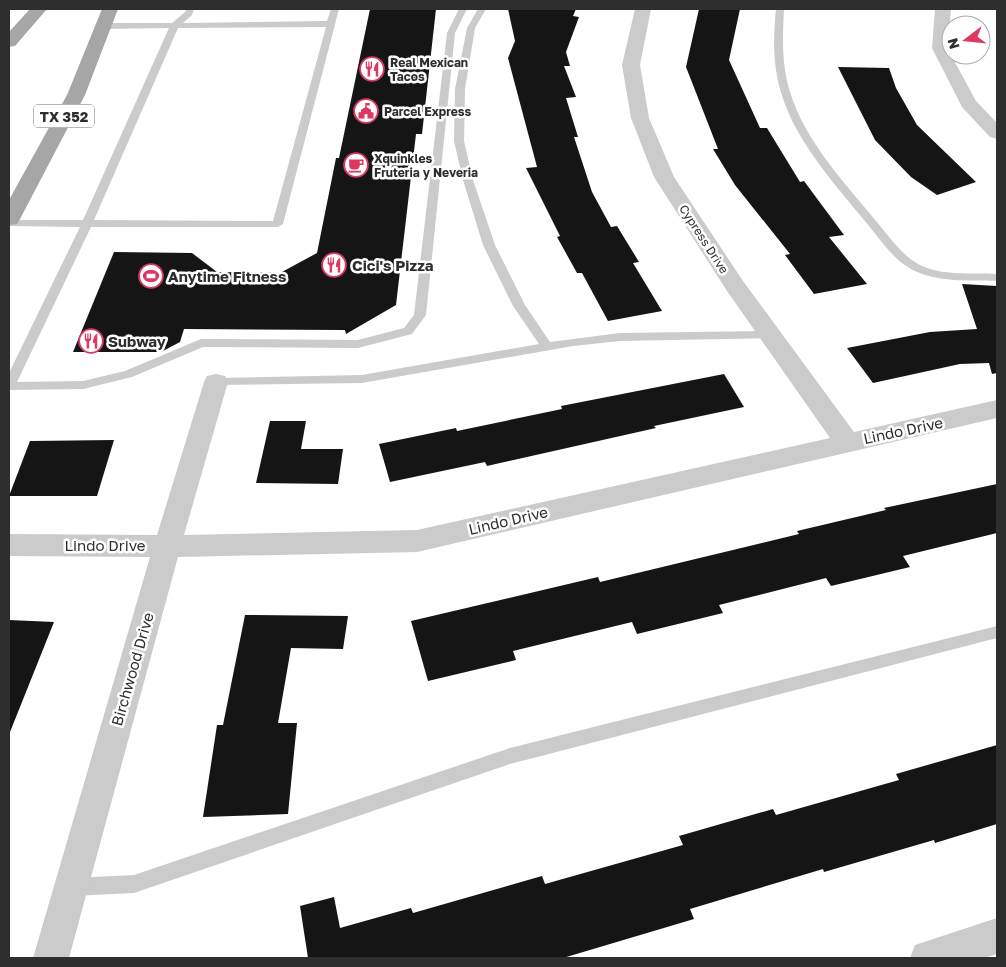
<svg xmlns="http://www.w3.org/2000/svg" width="1006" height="967" viewBox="0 0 1006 967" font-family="'Golos Text',sans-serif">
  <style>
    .building { fill: #151515 }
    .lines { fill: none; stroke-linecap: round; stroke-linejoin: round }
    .lane { fill: #cbcbcb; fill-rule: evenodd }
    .street { fill: #cbcbcb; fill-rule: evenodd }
    .primary { fill: #a6a6a6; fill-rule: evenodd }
    .labels { text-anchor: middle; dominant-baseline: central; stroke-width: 5; stroke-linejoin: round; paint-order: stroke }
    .far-poi-label { font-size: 12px; font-weight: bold; fill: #2e2e2e; stroke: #fff; text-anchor: start }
    .far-street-label { font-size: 12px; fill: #2e2e2e; stroke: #fff }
    .shield { fill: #fff; stroke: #6d6d6d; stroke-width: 1 }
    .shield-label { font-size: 14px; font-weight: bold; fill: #2e2e2e }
    .poi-label { font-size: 15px; font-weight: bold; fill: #2e2e2e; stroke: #fff; text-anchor: start }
    .street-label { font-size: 15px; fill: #2e2e2e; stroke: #fff }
  </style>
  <rect width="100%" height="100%" fill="#fff"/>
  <!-- building -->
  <g class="building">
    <path d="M370,9h66l-14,125h-6l-20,171 -50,29 -1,-4 -161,-1 -4,13 -19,10h-88l41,-100 78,1 25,19 63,1 37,-20 19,-95h3z"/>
    <path d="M508,9h68l-3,7 6,1 -13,35 4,14h-6l12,31 -10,1 12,39h-4l18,55 19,35 6,-1 22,36 -6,1 29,48 -54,10 -26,-48h-5l-20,-36 3,-1 -34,-68 11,-1 -29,-109 7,-17z"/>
    <path d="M699,9h41l-11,51 31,68h7l33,54 4,-1 40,54 -15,2 38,47 -53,10 -29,-39 5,-1 -55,-69 -22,-36h5l-32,-82z"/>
    <path d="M838,67l51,1 7,20 21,37 59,57 -39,13 -26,-18 -36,-37z"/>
    <path d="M962,284l35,2v87l-5,1 -3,-11 -29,1 -87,19 -26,-35 83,-16 47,-3z"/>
    <path d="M724,374l20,33 -90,19 2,2 -169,38 -2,-4 -95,20 -11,-38 77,-16 1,3 105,-22 -1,-3z"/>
    <path d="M270,421h36l-5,28h42l-5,35 -82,-1z"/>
    <path d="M114,440l-17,56h-88l21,-55z"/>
    <path d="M997,484v49l-94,23 7,11 -79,19 -5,-8 -107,27 4,8 -86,21 -5,-12 -119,29 3,9 -88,21 -17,-60 187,-44 2,5 199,-48 -2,-3 89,-21 -2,-2z"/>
    <path d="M245,615l103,1 -5,33 -52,-1 -13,75h19l-9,91 -85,3 14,-92h6z"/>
    <path d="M9,620l45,2 -44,110h-1z"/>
    <path d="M997,745v79l-62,19 -1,-3 -110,32 -1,-3 -133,40 4,10 -131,39h-255l-8,-52 34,-9 6,31 71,-20 2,5 129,-37 3,8 138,-39 -4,-9 94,-27 3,6 123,-35 -3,-6z"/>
  </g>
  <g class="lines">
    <!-- lane -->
    <g class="lane">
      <path d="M186,9h8l-2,6 -9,8 144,-2 4,-12h8l-56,215 -5,3h-187l-74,155 66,-1 42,-10 76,-32 157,1 46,-12 10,-13 33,-282 12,-24h8l-12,24 -29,282 -14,19 -54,14 -155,-1 -71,30 -49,12 -74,1v-17l71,-146 -71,-1v-6h74l86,-192 -66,1 -4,-3 4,-3h69l13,-11zM326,27l-53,194 -179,-1 84,-192z"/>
      <path d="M478,9h8l-11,19 -10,61 -1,52 9,39 22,65 30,60 25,37 70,-9 150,-2 4,1 2,3 -2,3 -154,3 -47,5 -211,37 -150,2 -2,-3 2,-3 4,-1 146,-3 177,-31 -26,-38 -30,-61 -20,-65 -9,-39 1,-52 12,-61z"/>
      <path d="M776,9h8c-1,21 -2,40 1,61 8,56 51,103 86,145 15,17 28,38 47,49 24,13 54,8 79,10v7c-28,-1 -60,2 -86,-12 -20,-11 -33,-33 -47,-49 -36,-44 -80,-92 -88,-150 -3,-21 -2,-40 0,-61z"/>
      <path d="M997,626v12l-487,126 -376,129 -63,3 -6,-3 -3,-6 3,-6 6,-3 63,-3 376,-127z"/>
    </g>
    <!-- street -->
    <g class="street">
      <path d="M635,9h16l-11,56 9,53 25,59 69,104 111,151 143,-32v18l-580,134 -239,5 -109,401h-36l117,-401 -141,-1v-22l148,1 47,-153 3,-6 9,-2 9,2 3,6 -44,153 233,-5 413,-92 -103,-147 -73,-114 -23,-59 -9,-53z"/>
      <path d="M935,9h16l-3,39 3,7 25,46 21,22v16l-7,-2 -28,-30 -30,-59z"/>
      <path d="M997,918v36l-13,4h-74l5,-13z"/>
    </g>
    <!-- primary -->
    <g class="primary">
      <path d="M30,9h17l-32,37 -6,1v-15z"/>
      <path d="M102,9h16l-33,86 -65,124 -3,5 -8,1v-25l58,-105z"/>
    </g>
  </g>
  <!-- icons -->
  <defs>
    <g id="restaurant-ring" transform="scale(1.25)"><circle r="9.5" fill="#fff" stroke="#dd3862" stroke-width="1.5"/><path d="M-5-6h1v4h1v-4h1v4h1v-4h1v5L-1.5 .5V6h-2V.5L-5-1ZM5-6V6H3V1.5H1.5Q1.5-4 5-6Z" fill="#dd3862"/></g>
    <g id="civic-ring" transform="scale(1.25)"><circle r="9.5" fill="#fff" stroke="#dd3862" stroke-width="1.5"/><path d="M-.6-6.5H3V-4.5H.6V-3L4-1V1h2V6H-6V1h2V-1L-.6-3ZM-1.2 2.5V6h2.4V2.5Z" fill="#dd3862"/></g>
    <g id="cafe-ring" transform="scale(1.25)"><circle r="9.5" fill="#fff" stroke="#dd3862" stroke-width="1.5"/><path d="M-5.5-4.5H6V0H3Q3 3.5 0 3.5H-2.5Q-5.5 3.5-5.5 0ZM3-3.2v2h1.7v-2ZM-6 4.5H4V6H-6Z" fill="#dd3862"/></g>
    <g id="stadium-ring" transform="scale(1.25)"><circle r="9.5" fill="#fff" stroke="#dd3862" stroke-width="1.5"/><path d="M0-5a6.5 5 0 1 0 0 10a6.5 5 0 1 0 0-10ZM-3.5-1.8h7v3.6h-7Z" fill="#dd3862"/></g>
  </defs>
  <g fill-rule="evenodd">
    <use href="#restaurant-ring" x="372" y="69"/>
    <use href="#civic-ring" x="366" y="111"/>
    <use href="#cafe-ring" x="356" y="165"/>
    <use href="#restaurant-ring" x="334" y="265"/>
    <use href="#stadium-ring" x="151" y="276"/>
    <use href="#restaurant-ring" x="91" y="341"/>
  </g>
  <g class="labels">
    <!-- far-poi labels -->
    <g class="far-poi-label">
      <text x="390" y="62">Real Mexican<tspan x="390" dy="14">Tacos</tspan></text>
      <text x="384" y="111">Parcel Express</text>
      <text x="374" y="158">Xquinkles<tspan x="374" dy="14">Fruteria y Neveria</tspan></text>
    </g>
    <!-- far-street labels -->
    <g class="far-street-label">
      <text transform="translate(704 239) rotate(57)">Cypress Drive</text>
    </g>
    <!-- shield labels -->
    <rect class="shield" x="34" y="104.5" width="60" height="23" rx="4"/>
    <g class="shield-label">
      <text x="64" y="116">TX 352</text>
    </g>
    <!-- poi labels -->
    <g class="poi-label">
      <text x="352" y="265">Cici's Pizza</text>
      <text x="168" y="276">Anytime Fitness</text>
      <text x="108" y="341">Subway</text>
    </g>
    <!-- street labels -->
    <g class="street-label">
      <text transform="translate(903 430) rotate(-12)">Lindo Drive</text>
      <text transform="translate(508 520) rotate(-13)">Lindo Drive</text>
      <text x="105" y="545">Lindo Drive</text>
      <text transform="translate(132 669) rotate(-74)">Birchwood Drive</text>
    </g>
  </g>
  <!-- border -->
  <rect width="1006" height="967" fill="none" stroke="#2e2e2e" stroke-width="20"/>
  <!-- north arrow -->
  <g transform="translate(966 40) rotate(254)"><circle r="24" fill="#ffffff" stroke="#ababab"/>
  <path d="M0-4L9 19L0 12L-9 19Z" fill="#dd3862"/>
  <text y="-8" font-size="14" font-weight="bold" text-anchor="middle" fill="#2e2e2e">N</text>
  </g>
</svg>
